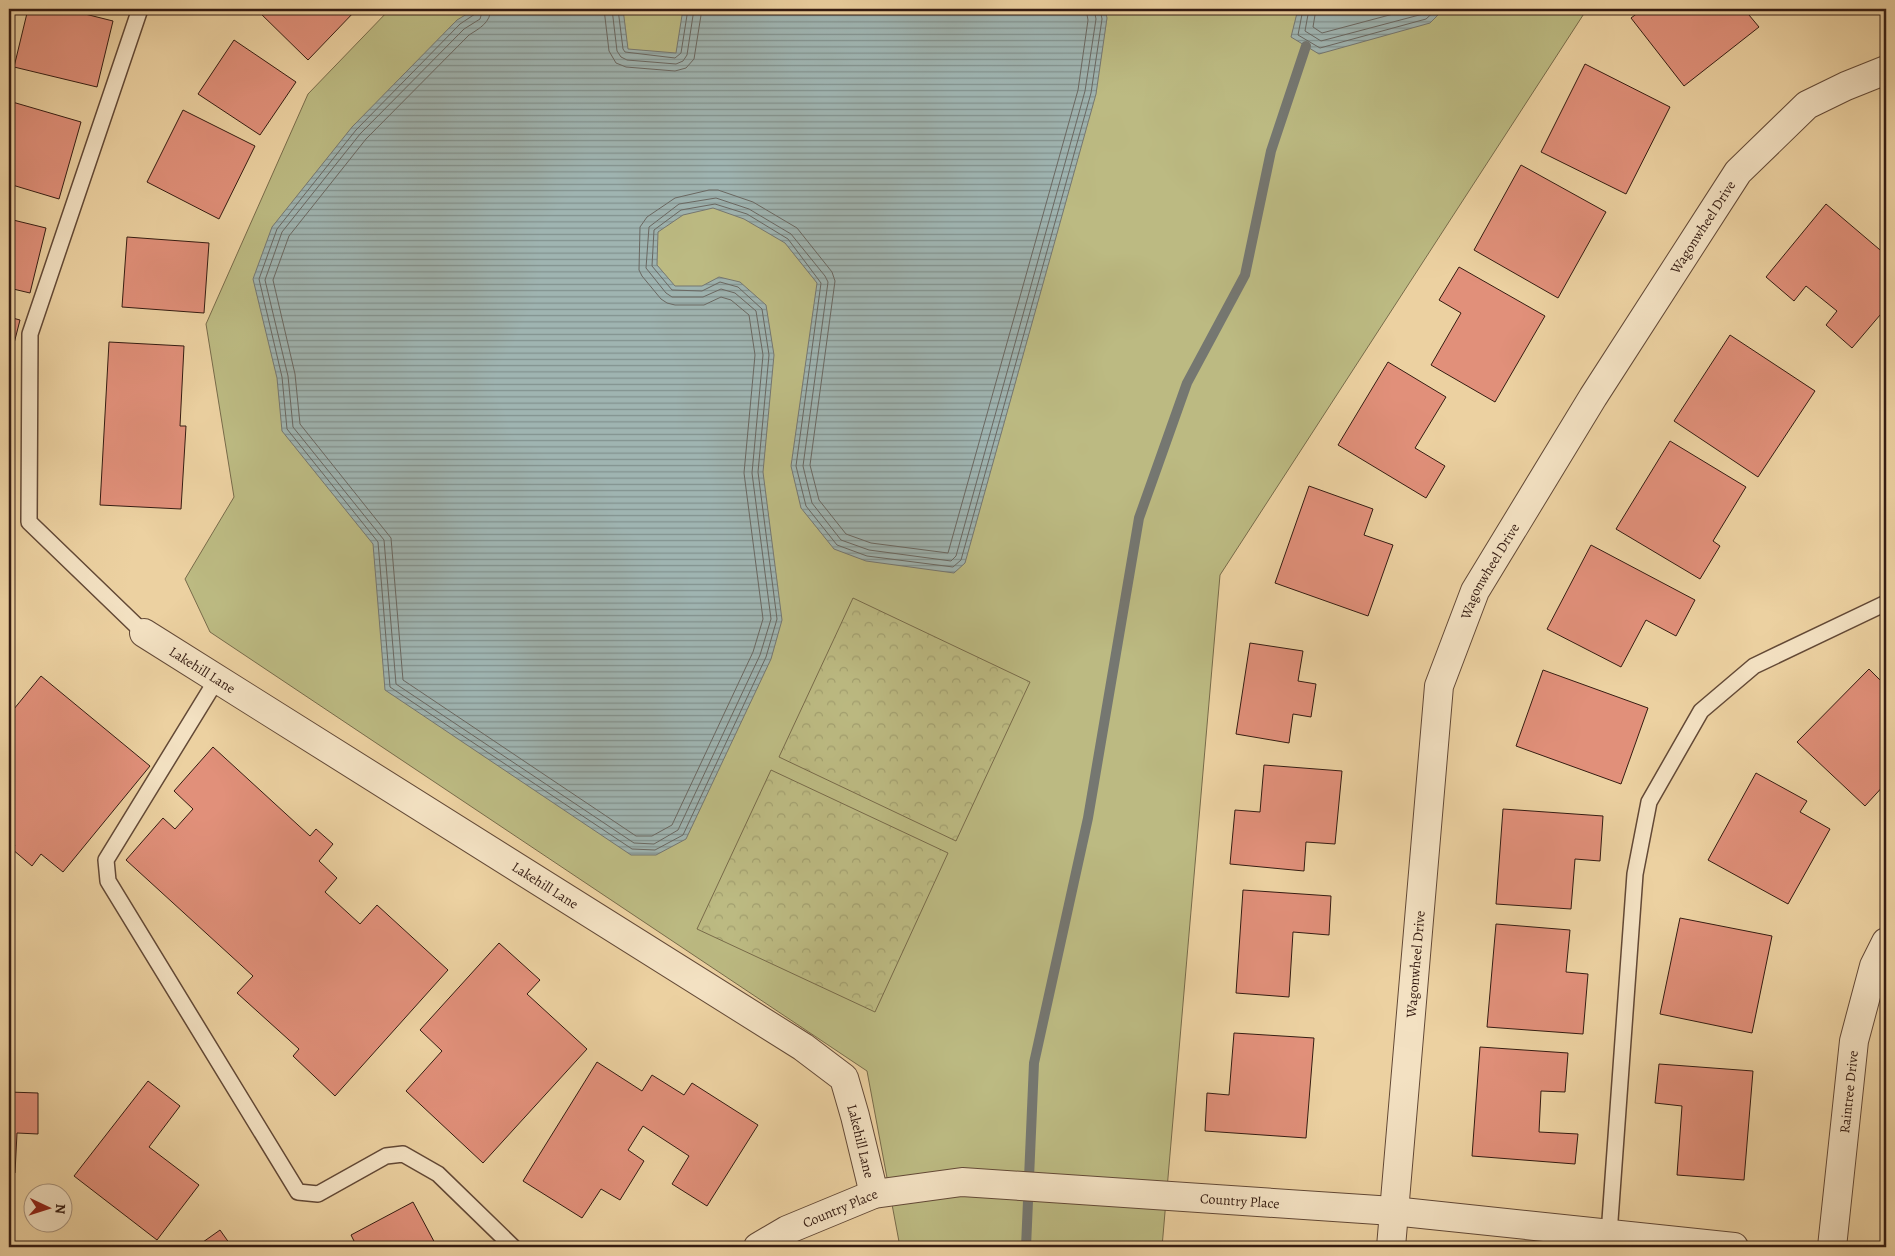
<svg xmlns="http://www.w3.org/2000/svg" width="1895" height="1256" viewBox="0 0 1895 1256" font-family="Alegreya,serif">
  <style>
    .grass { fill: #bcba82; stroke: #786b4a }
    .park { fill: url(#park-crowns); stroke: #786b4a }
    .water { fill: url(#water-rules); stroke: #757771 }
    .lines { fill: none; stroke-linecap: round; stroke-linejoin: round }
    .shore { stroke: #6a6862; stroke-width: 1 }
    .stream { stroke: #757771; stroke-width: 10 }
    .building { fill: #e1907a; stroke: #351c12 }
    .lane-casing { stroke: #634936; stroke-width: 18 }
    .street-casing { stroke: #634936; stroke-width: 30 }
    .lane { stroke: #f3e1c2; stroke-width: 15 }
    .street { stroke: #f3e1c2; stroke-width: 28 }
    .labels { text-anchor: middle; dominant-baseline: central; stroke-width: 4.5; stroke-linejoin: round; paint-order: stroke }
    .street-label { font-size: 14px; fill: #351c12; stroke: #f3e1c2 }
  </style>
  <defs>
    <pattern id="park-crowns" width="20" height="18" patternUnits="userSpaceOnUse" patternTransform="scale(1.25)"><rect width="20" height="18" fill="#bcba82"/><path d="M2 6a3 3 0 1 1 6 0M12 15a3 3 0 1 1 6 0" fill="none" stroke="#a29f6f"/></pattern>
    <pattern id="water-rules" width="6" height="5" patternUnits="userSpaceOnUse" patternTransform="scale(1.25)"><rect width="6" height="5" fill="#9fb4b1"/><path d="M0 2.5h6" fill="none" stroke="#82928f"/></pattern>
  </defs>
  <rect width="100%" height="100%" fill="#ecd1a1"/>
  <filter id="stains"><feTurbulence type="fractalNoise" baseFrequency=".004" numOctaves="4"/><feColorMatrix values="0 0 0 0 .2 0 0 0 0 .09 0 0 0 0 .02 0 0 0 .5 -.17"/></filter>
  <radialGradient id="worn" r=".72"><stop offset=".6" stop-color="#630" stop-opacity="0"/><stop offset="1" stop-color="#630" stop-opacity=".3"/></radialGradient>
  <!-- grass -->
  <path class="grass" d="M390,9h1197l-367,566 -58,672h-262l-33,-176 -657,-439 -25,-53 49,-82 -28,-173 102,-230z"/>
  <!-- park -->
  <g class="park">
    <path d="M853,598l177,84 -74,159 -177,-84z"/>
    <path d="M771,770l177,83 -73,159 -178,-83z"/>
  </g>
  <!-- water -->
  <g class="water">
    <path d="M475,9h148l5,40 48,4 7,-44h422l2,9 -11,76 -131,469 -11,10 -88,-12 -32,-12 -33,-41 -10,-42 26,-183 -32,-40 -41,-24 -31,-11 -30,7 -25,17 -1,33 18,21h27l17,-9 21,5 26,23 8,50 -11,117 19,148 -11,39 -85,180 -30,16h-25l-246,-165 -12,-146 -91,-113 -5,-53 -24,-99 19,-52 80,-100 105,-107z"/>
    <path d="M1298,9h146l-14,14 -111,31 -28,-17z"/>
  </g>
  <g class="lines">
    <!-- shore -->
    <g class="shore">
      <path d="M477,9l-2,5 -15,10 -104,106 -79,99 -18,50 23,98 5,52 91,113 12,145 242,162 23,1 28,-15 83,-178 11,-38 -19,-147 11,-117 -7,-46 -24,-22 -18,-5 -18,9 -30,-1 -20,-24 2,-36 27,-20 34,-6 32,10 41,25 33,44 -25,183 10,40 31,39 30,11 86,11 8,-7 130,-467 11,-74 -2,-10"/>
      <path d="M483,9l-3,10 -16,10 -104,105 -78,98 -17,48 23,96 5,51 91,113 12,144 238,159 20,1 24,-14 82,-175 11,-36 -19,-146 11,-118 -7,-44 -21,-18 -14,-4 -18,8h-31l-6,-4 -20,-25 3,-41 30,-23 37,-6 33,11 42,25 34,42 3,6 -25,184 9,37 29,37 28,10 82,11 5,-5 129,-465 11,-72 -2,-10"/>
      <path d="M491,9c-1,14 -11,19 -22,26l-103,104 -77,97 -16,44 22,94 5,50 91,114 12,142 233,156h16l20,-11 81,-173 10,-33 -19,-146 11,-118 -6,-40 -18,-15 -10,-3 -17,8h-29l-8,-2 -6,-4 -19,-23 -3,-6 1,-43 7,-10 28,-19 34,-8h9l35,12 44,26 35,44 3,9 -25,184 9,35 27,34 25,9 77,10 130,-463 10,-70 -2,-11"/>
      <path d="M604,9l5,42 7,12 10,4 49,4 11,-3 8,-9 8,-50"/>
      <path d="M612,9l5,42 4,6 6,3 49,4 7,-3 4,-6 7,-46"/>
      <path d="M618,9l5,40 2,3 50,6 6,-5 7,-44"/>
      <path d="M1303,9l-5,26 22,13 106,-29 11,-10"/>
      <path d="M1309,9l-4,22 16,10 102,-27 5,-5"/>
      <path d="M1316,9l-3,18 9,6 90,-24"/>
    </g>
    <!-- stream -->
    <path class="stream" d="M1026,1247l8,-184 54,-245 51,-300 48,-135 58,-108 26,-124 35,-105"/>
  </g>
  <!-- building -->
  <g class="building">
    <path d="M28,9h37l48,12 -16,66 -83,-20z"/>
    <path d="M256,9h98l2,1 -48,50z"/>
    <path d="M1643,9h15l2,2 4,-2h80l15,18 -75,59 -53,-68z"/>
    <path d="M234,40l62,42 -36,53 -62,-41z"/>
    <path d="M1585,64l85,43 -44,87 -85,-42z"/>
    <path d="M9,101l72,21 -22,77 -50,-15z"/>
    <path d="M183,110l72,36 -36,73 -72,-37z"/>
    <path d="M1521,165l85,47 -48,86 -84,-48z"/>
    <path d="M1826,204l60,51v53l-34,40 -26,-23 11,-14 -31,-25 -12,15 -28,-24z"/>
    <path d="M9,219l37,9 -16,65 -21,-5z"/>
    <path d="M127,237l82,6 -5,70 -82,-6z"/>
    <path d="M1459,267l86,49 -50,86 -64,-37 30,-52 -22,-13z"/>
    <path d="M9,317l11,3 -11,43z"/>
    <path d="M1730,335l85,56 -57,86 -84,-56z"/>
    <path d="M109,342l75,4 -4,80h6l-5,83 -81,-4z"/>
    <path d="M1388,362l58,35 -31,51 30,18 -19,32 -88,-53z"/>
    <path d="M1670,441l76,46 -33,54 7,5 -20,33 -84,-50z"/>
    <path d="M1309,486l64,23 -9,26 29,10 -25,71 -93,-33z"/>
    <path d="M1591,545l104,55 -19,36 -30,-16 -25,47 -74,-38z"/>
    <path d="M1250,643l53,8 -5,30 18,3 -5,33 -18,-3 -4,29 -53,-9z"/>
    <path d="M1869,669l17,17v97l-21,23 -68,-64z"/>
    <path d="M1543,670l105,38 -27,76 -105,-38z"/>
    <path d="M41,676l109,90 -87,106 -22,-18 -9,12 -20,-17 3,-4 -6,-5v-125z"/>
    <path d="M213,747l97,89 6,-7 17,15 -14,17 18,17 -12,14 35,32 17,-19 71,65 -113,126 -42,-40 6,-7 -62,-56 16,-17 -127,-116 37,-42 12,11 18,-20 -19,-18z"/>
    <path d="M1264,765l78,6 -7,73 -29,-2 -2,29 -74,-7 5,-54 25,2z"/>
    <path d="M1756,773l51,28 -7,11 30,17 -42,75 -80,-44z"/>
    <path d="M1503,809l100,7 -3,45 -25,-2 -4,50 -75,-5z"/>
    <path d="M1243,890l88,6 -2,39 -36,-3 -4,65 -53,-4z"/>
    <path d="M1680,918l92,18 -20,97 -92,-19z"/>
    <path d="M1496,924l74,6 -4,42 22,2 -5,60 -96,-7z"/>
    <path d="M499,943l41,37 -13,14 60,55 -104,114 -77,-72 36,-40 -22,-21z"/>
    <path d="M1234,1033l80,5 -8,100 -101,-7 2,-38 22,2z"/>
    <path d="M1480,1047l88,6 -3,39 -24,-1 -2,41 39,2 -3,30 -103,-8z"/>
    <path d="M597,1062l45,29 10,-16 32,20 8,-12 66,42 -51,81 -35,-22 17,-28 -46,-30 -15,24 16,11 -24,39 -19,-11 -19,29 -59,-37z"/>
    <path d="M1659,1064l94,7 -9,109 -67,-5 5,-69 -27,-3z"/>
    <path d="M148,1081l32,25 -31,41 50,38 -42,55 -83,-64z"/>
    <path d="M9,1092l29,1v41l-21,-1 -2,40 -6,-1z"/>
    <path d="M413,1202l24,45h-80l-6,-12z"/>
    <path d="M220,1230l12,17h-36z"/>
  </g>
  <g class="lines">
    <!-- lane casing -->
    <g class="lane-casing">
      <g id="lane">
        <path d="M140,9l-110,325 -1,188 115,111"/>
        <path d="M217,679l-111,181 2,21 190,311 20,2 68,-38 17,-2 35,20 75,73"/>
        <path d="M1609,1234l26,-360 14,-72 52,-91 53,-45 132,-63"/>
      </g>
    </g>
    <!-- street casing -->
    <g class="street-casing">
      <g id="street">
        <path id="s1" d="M144,633l659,414 41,31 11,38 19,78"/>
        <path id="s2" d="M758,1247l29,-17 87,-36 88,-12 431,29 341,36"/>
        <path id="s3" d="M1391,1247l48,-561 36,-95 118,-194 145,-225 69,-67 39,-19 40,-16"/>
        <path id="s4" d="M1832,1247l22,-206 20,-75 12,-24"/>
      </g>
    </g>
    <!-- lane -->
    <use href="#lane" class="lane"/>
    <!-- street -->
    <use href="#street" class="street"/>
  </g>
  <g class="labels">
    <!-- street labels -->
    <g class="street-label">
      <text stroke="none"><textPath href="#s3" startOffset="1094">Wagonwheel Drive</textPath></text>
      <text stroke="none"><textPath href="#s3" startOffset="689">Wagonwheel Drive</textPath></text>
      <text stroke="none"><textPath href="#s1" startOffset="69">Lakehill Lane</textPath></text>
      <text stroke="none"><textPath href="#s1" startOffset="474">Lakehill Lane</textPath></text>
      <text stroke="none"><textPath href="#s3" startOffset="284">Wagonwheel Drive</textPath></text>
      <text stroke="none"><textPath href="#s4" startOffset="156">Raintree Drive</textPath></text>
      <text stroke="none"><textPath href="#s1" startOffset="895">Lakehill Lane</textPath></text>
      <text stroke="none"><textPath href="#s2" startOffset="495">Country Place</textPath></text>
      <text stroke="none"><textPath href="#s2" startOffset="91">Country Place</textPath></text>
    </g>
  </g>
  <!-- margin -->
  <rect width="1895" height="1256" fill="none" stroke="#ecd1a1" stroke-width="30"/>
  <rect x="10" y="10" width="1875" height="1236" fill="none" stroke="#351c12" stroke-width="2.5"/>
  <rect x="15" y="15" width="1865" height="1226" fill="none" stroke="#351c12"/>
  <!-- north arrow -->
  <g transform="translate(48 1208) rotate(94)"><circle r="24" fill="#f3e1c2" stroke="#a7927c"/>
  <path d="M0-4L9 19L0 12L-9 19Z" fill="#8f2418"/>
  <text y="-8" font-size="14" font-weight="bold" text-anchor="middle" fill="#351c12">N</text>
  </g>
  <rect width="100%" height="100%" filter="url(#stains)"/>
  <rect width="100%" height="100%" fill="url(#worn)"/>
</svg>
